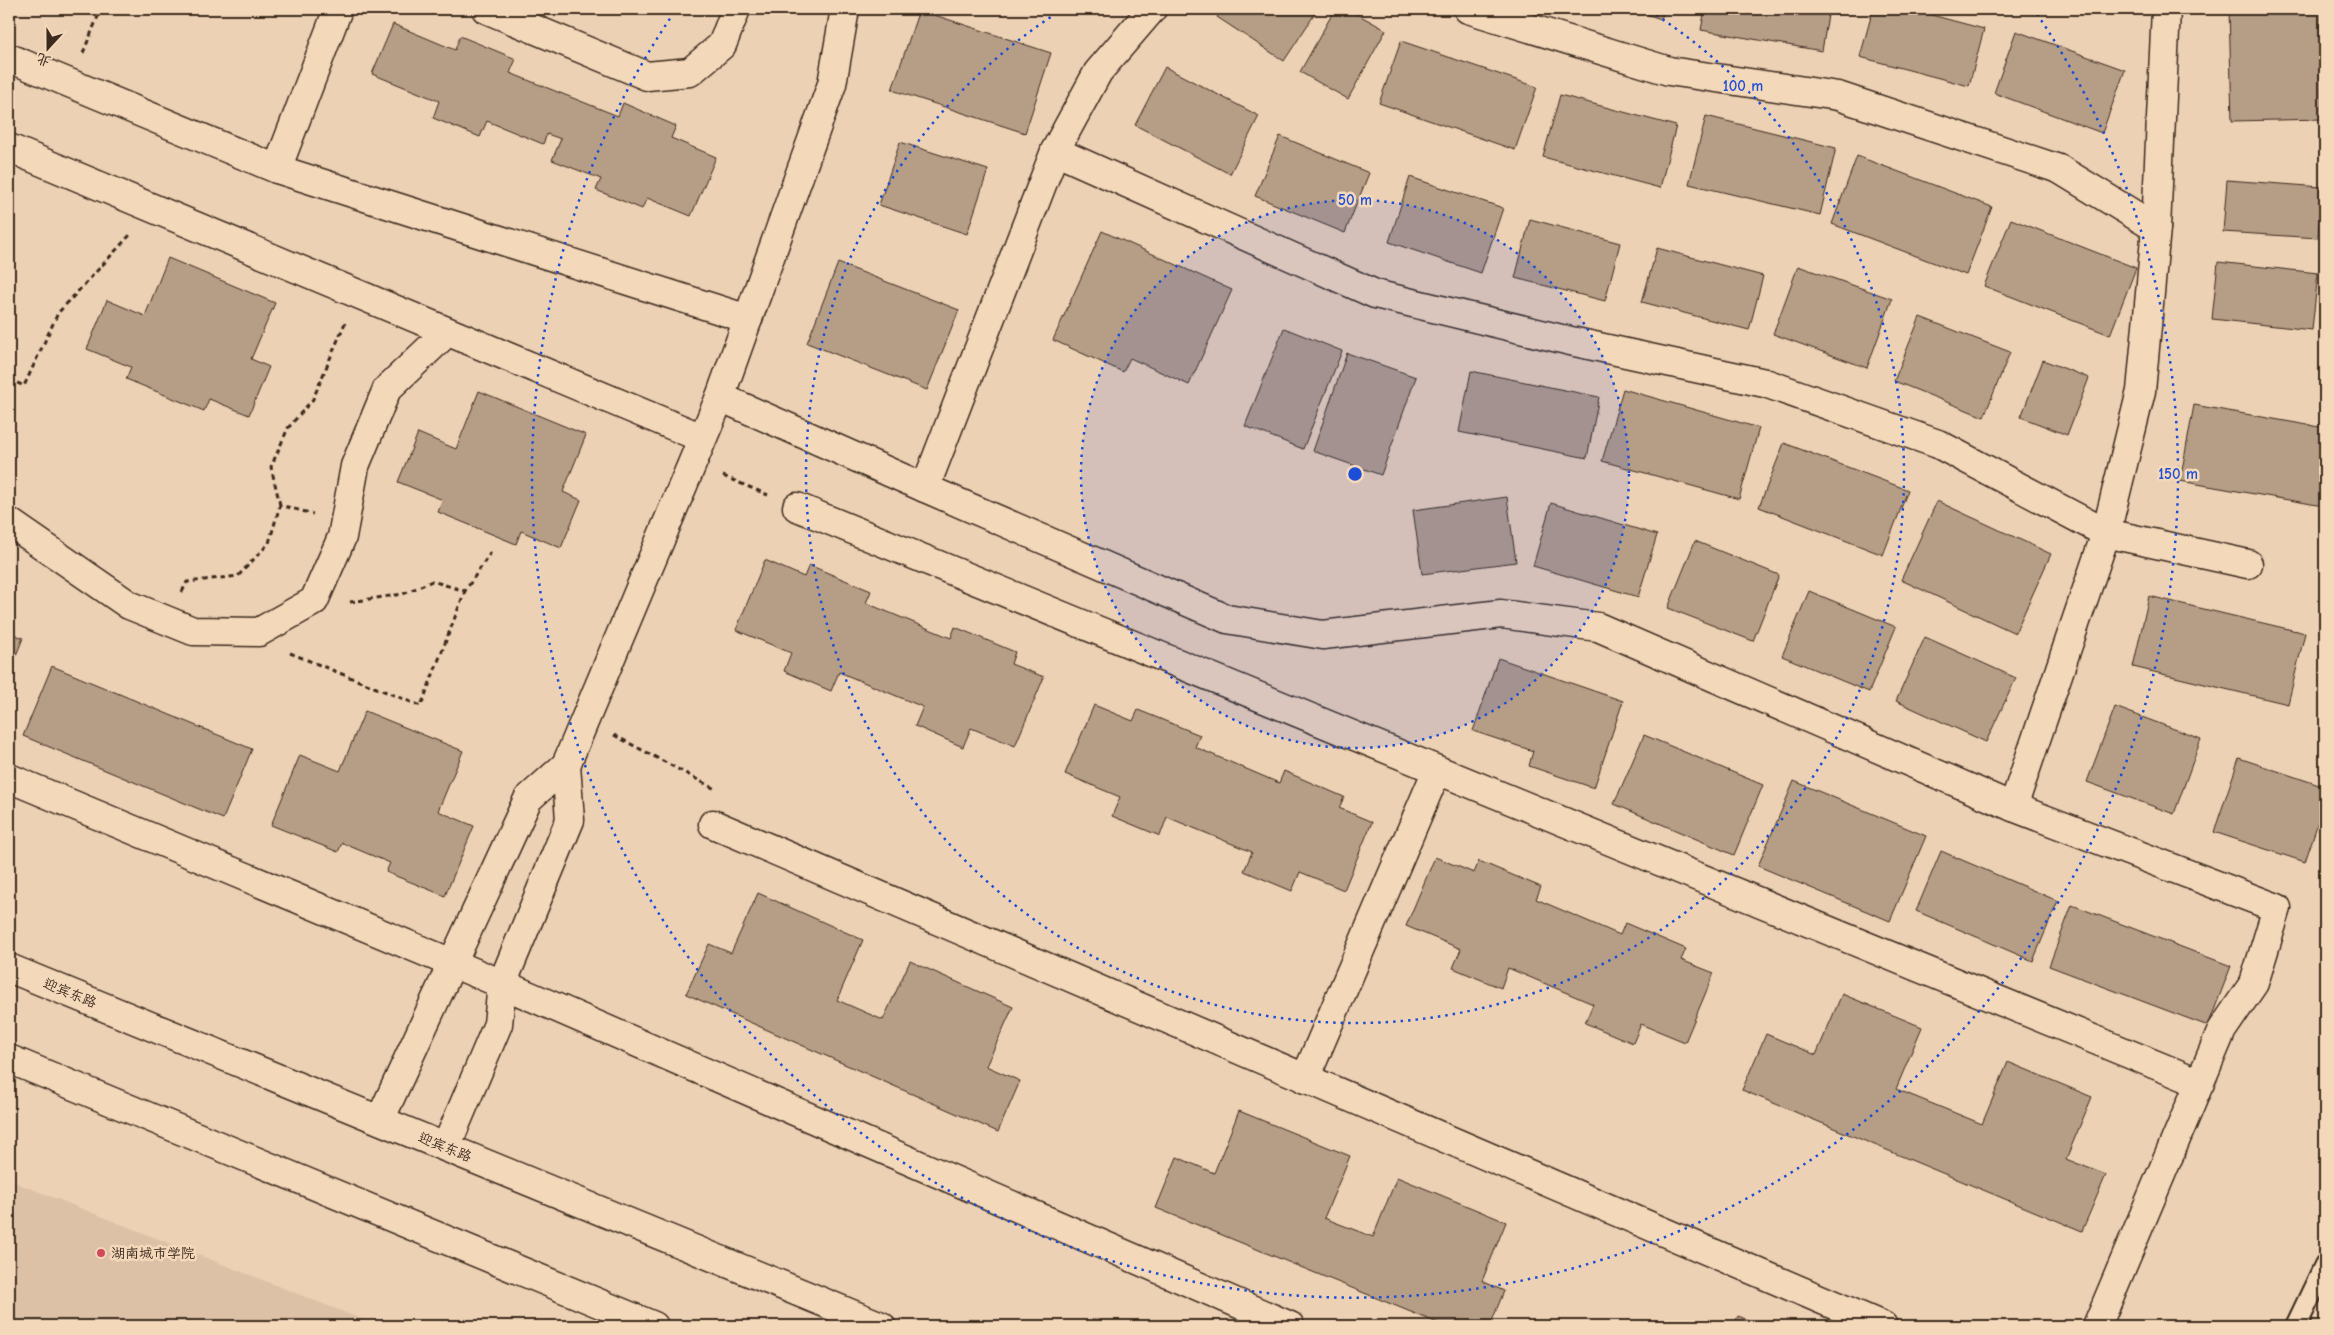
<svg xmlns="http://www.w3.org/2000/svg" width="2334" height="1335" viewBox="0 0 2334 1335" font-family="'Comic Neue','LXGW WenKai TC',sans-serif">
  <style>
    .built { fill: #dcc1a6 }
    .building { fill: #b59d86; stroke: #3b2a1e }
    .lines { fill: none; stroke-linecap: round; stroke-linejoin: round }
    .service-casing { stroke: #3b2a1e; stroke-width: 24 }
    .minor-casing { stroke: #3b2a1e; stroke-width: 31 }
    .trunk-casing { stroke: #3b2a1e; stroke-width: 31 }
    .path { stroke: #3b2a1e; stroke-width: 3; stroke-dasharray: 5 4; stroke-linecap: butt }
    .service { stroke: #f4d8ba; stroke-width: 20 }
    .minor { stroke: #f4d8ba; stroke-width: 28 }
    .trunk { stroke: #f4d8ba; stroke-width: 28 }
    .ring { fill: none; stroke: #1d4ed8; stroke-width: 2.5; stroke-dasharray: 2.5 5 }
    .poi-dot { fill: #d1495b; stroke: #f4d8ba; stroke-width: 2 }
    .labels { text-anchor: middle; dominant-baseline: central; stroke-width: 5; stroke-linejoin: round; paint-order: stroke }
    .street-label { font-size: 14px; fill: #3b2a1e; stroke: #f4d8ba }
    .poi-label { font-size: 14px; fill: #3b2a1e; stroke: #f4d8ba; text-anchor: start }
    .centre { fill: #1d4ed8; stroke: #f4d8ba; stroke-width: 2.5 }
    .ring-label { font-size: 15px; text-anchor: middle; font-weight: bold; fill: #1d4ed8; stroke: #f4d8ba; stroke-width: 5; stroke-linejoin: round; paint-order: stroke }
  </style>
  <rect width="100%" height="100%" fill="#edd1b4"/>
  <filter id="ink" filterUnits="userSpaceOnUse"><feTurbulence type="fractalNoise" baseFrequency=".02" numOctaves="2"/><feDisplacementMap in="SourceGraphic" scale="10" xChannelSelector="R" yChannelSelector="G"/><feConvolveMatrix kernelMatrix="1 2 1 2 8 2 1 2 1" color-interpolation-filters="sRGB"/></filter>
  <g filter="url(#ink)">
    <!-- built -->
    <path class="built" d="M9,1180l370,146h-370z"/>
    <!-- building -->
    <g class="building">
      <path d="M1222,9h96l-34,52 -67,-44z"/>
      <path d="M1335,9h13l38,21 -38,69 -48,-27z"/>
      <path d="M1631,9h34l-4,10z"/>
      <path d="M1705,9h124l-7,42 -121,-21z"/>
      <path d="M1873,9h36l75,20 -15,57 -109,-29z"/>
      <path d="M2229,9h96v110l-93,2z"/>
      <path d="M919,10l132,43 -26,80 -133,-43z"/>
      <path d="M393,24l62,26 5,-14 56,23 -6,14 108,43 5,-13 53,23 -5,12 45,19 -25,59 -44,-18 -5,11 -46,-19 5,-11 -49,-19 9,-21 -14,-5 -4,10 -56,-23 -7,16 -47,-19 6,-17 -67,-27z"/>
      <path d="M2016,31l109,39 -23,63 -108,-40z"/>
      <path d="M1401,41l136,46 -22,63 -136,-47z"/>
      <path d="M1165,67l94,49 -29,58 -95,-49z"/>
      <path d="M1560,95l116,31 -16,62 -117,-31z"/>
      <path d="M1706,116l130,32 -16,67 -131,-31z"/>
      <path d="M1280,136l89,37 -24,60 -90,-37z"/>
      <path d="M900,142l88,28 -21,64 -88,-29z"/>
      <path d="M1857,156l135,51 -26,68 -134,-51z"/>
      <path d="M1410,177l93,31 -22,65 -92,-31z"/>
      <path d="M2227,180l95,7 -4,51 -95,-6z"/>
      <path d="M1530,219l90,24 -15,58 -90,-23z"/>
      <path d="M2011,219l125,49 -26,67 -126,-49z"/>
      <path d="M1102,231l130,59 -43,95 -59,-27 -7,14 -70,-32z"/>
      <path d="M1657,248l106,28 -14,54 -107,-28z"/>
      <path d="M168,258l107,45 -24,56 18,8 -20,48 -40,-16 -5,12 -78,-32 5,-12 -44,-18 20,-49 38,16z"/>
      <path d="M2218,262l100,11 -6,57 -100,-11z"/>
      <path d="M838,263l121,47 -32,80 -120,-47z"/>
      <path d="M1798,266l94,33 -25,69 -94,-34z"/>
      <path d="M1920,317l90,35 -26,65 -90,-36z"/>
      <path d="M1284,328l58,23 -39,98 -58,-23z"/>
      <path d="M1347,353l69,24 -35,98 -68,-24z"/>
      <path d="M2043,360l46,18 -22,57 -46,-18z"/>
      <path d="M1471,371l128,26 -12,61 -128,-26z"/>
      <path d="M1623,389l136,39 -20,71 -137,-38z"/>
      <path d="M479,391l107,44 -23,57 18,8 -20,48 -40,-17 -5,13 -78,-32 5,-12 -45,-18 20,-49 38,16z"/>
      <path d="M2194,405l131,23v63l-2,15 -143,-25z"/>
      <path d="M1784,443l124,47 -25,65 -124,-48z"/>
      <path d="M1507,497l9,65 -94,12 -9,-64z"/>
      <path d="M1937,501l114,53 -36,79 -114,-53z"/>
      <path d="M1551,503l106,32 -19,62 -105,-31z"/>
      <path d="M1695,541l84,34 -26,66 -85,-33z"/>
      <path d="M765,560l39,17 5,-12 62,26 -5,12 85,35 4,-11 60,25 -4,12 33,13 -29,69 -44,-18 -8,19 -48,-21 8,-19 -84,-35 -8,19 -47,-20 7,-18 -55,-23z"/>
      <path d="M1809,591l87,36 -27,65 -87,-36z"/>
      <path d="M2149,596l156,37 -17,71 -155,-37z"/>
      <path d="M9,632l14,6 -14,35z"/>
      <path d="M1925,637l91,41 -30,64 -90,-41z"/>
      <path d="M1498,658l125,43 -29,87 -65,-22 4,-15 -60,-20z"/>
      <path d="M52,666l200,83 -29,70 -200,-83z"/>
      <path d="M1094,705l39,16 5,-11 62,25 -5,12 84,36 5,-12 60,26 -5,11 33,14 -28,68 -44,-18 -8,19 -48,-20 8,-19 -85,-35 -7,19 -48,-20 8,-19 -55,-23z"/>
      <path d="M2115,707l86,32 -27,75 -87,-32z"/>
      <path d="M365,711l98,40 -25,60 36,15 -29,70 -59,-24 4,-9 -48,-20 -4,9 -67,-27 29,-70 40,16z"/>
      <path d="M1644,735l119,50 -29,70 -120,-51z"/>
      <path d="M2239,758l86,29v14l-20,61 -91,-30z"/>
      <path d="M1794,781l132,55 -36,85 -132,-55z"/>
      <path d="M1941,851l117,50 -25,60 -117,-50z"/>
      <path d="M1435,857l39,16 5,-12 62,26 -5,12 84,36 5,-12 61,26 -5,11 33,13 -29,69 -44,-18 -8,19 -48,-20 8,-19 -85,-36 -7,20 -48,-20 8,-19 -55,-23z"/>
      <path d="M758,893l105,47 -26,60 46,20 27,-59 103,46 -27,59 34,15 -22,51 -312,-138 23,-50 22,9z"/>
      <path d="M2072,905l159,61 -23,60 -159,-60z"/>
      <path d="M1842,994l80,33 -26,62 86,35 26,-62 84,35 -26,62 40,16 -24,56 -340,-141 24,-56 50,21z"/>
      <path d="M1239,1111l111,45 -26,62 49,19 24,-60 109,45 -24,59 22,10 -14,35h-45l-289,-118 21,-51 37,16z"/>
      <path d="M1738,1316l26,10h-31z"/>
    </g>
    <g class="lines">
      <!-- service casing -->
      <g class="service-casing">
        <path id="service" d="M2296,1326l29,-61"/>
      </g>
      <!-- minor casing -->
      <g class="minor-casing">
        <g id="minor">
          <path d="M486,9l161,67 43,-4 32,-27 14,-36"/>
          <path d="M1152,9l-54,63 -43,79 -130,337 302,131 96,16 178,-21 97,13 415,180 264,101 -23,75 -32,47 -125,296"/>
          <path d="M1468,9l201,62 169,25 221,73 97,59"/>
          <path d="M9,58l268,111 471,150"/>
          <path d="M9,148l693,290"/>
          <path d="M1055,151l320,143 191,46 199,43 173,61 168,89 142,31"/>
          <path d="M277,169l61,-160"/>
          <path d="M720,397l205,91"/>
          <path d="M797,507l1403,576"/>
          <path d="M9,522l120,83 64,26 66,1 55,-31 28,-64 13,-71 32,-77 60,-57"/>
          <path d="M566,765l154,-368 112,-313 13,-75"/>
          <path d="M9,778l493,206 788,342"/>
          <path d="M2013,807l93,-274 35,-142 15,-163 10,-219"/>
          <path d="M713,824l1170,502"/>
          <path d="M1305,1079l132,-309"/>
          <path d="M380,1120l148,-321 38,-34 4,55 -68,164 -4,40 -52,123"/>
        </g>
      </g>
      <!-- trunk casing -->
      <g class="trunk-casing">
        <g id="trunk">
          <path d="M9,968l872,358"/>
          <path d="M9,1059l645,267"/>
        </g>
      </g>
      <!-- path -->
      <g class="path">
        <path d="M91,9l8,5"/>
        <path d="M83,53l18,-44"/>
        <path d="M9,379l15,7 34,-73 72,-78"/>
        <path d="M723,476l45,19"/>
        <path d="M280,505l-9,-38 17,-39 25,-29 32,-76"/>
        <path d="M182,592l5,-10 51,-6 31,-33 11,-38 33,9"/>
        <path d="M350,602l53,-8 29,-13 33,10 28,-42"/>
        <path d="M290,653l131,53 44,-115"/>
        <path d="M614,735l103,55"/>
      </g>
      <!-- service -->
      <use href="#service" class="service"/>
      <!-- minor -->
      <use href="#minor" class="minor"/>
      <!-- trunk -->
      <use href="#trunk" class="trunk"/>
    </g>
  </g>
  <!-- distance rings -->
  <circle cx="1355" cy="474" r="274" fill="#1d4ed8" fill-opacity=".12"/>
  <g class="ring">
    <circle cx="1355" cy="474" r="274"/>
    <path d="M1650 11A549 549 0 1 1 1060 11"/>
    <path d="M2037 14A823 823 0 1 1 673 14"/>
  </g>
  <!-- markers -->
  <circle class="poi-dot" cx="101" cy="1253" r="5"/>
  <g class="labels">
    <!-- street labels -->
    <g class="street-label">
      <text transform="translate(70 993) rotate(22)">迎宾东路</text>
      <text transform="translate(445 1147) rotate(22)">迎宾东路</text>
    </g>
    <!-- poi labels -->
    <g class="poi-label">
      <text x="111" y="1253">湖南城市学院</text>
    </g>
  </g>
  <circle cx="1355" cy="474" r="8" class="centre"/>
  <g class="ring-label">
    <text x="1743" y="91">100 m</text>
    <text x="1355" y="205">50 m</text>
    <text x="2178" y="479">150 m</text>
  </g>
  <!-- margin -->
  <rect width="2334" height="1335" fill="none" stroke="#f4d8ba" stroke-width="30"/>
  <rect x="15" y="15" width="2304" height="1305" fill="none" stroke="#3b2a1e" stroke-width="2" filter="url(#ink)"/>
  <!-- north arrow -->
  <g transform="translate(48 48) rotate(201)" stroke="#f4d8ba" stroke-width="4" paint-order="stroke">
  <path d="M0-4L9 19L0 12L-9 19Z" fill="#3b2a1e"/>
  <text y="-8" font-size="14" font-weight="bold" text-anchor="middle" fill="#3b2a1e">北</text>
  </g>
</svg>
